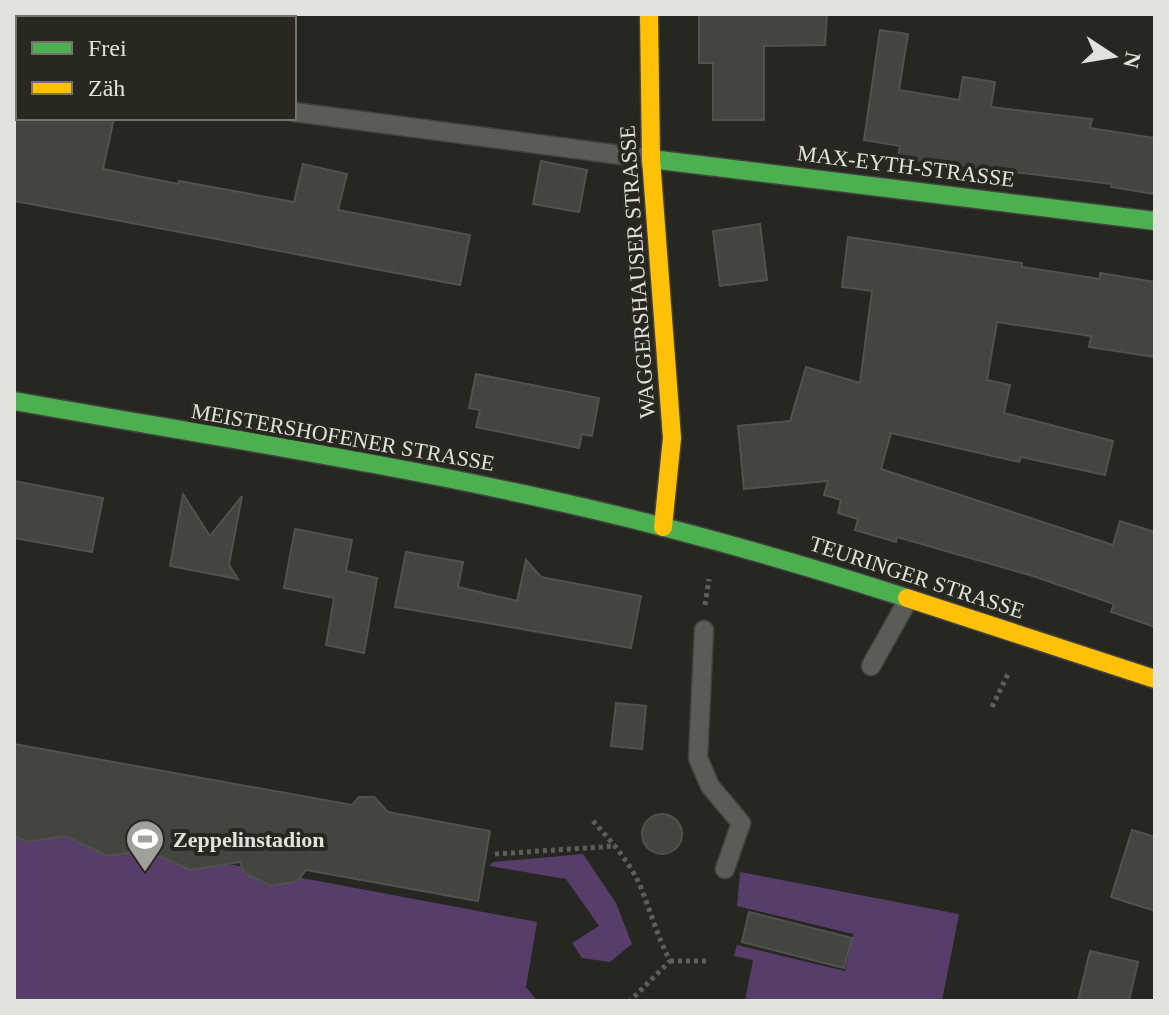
<svg xmlns="http://www.w3.org/2000/svg" width="1169" height="1015" viewBox="0 0 1169 1015" font-family="'Times New Roman',serif">
  <style>
    .green { fill: #563d6a }
    .building { fill: #444440; stroke: #51514d; stroke-width: 2 }
    .lines { fill: none; stroke-linecap: round; stroke-linejoin: round }
    .lane-casing { stroke: #42423e; stroke-width: 21 }
    .fast-casing { stroke: #42423e; stroke-width: 21 }
    .slow-casing { stroke: #42423e; stroke-width: 21 }
    .path { stroke: #5e5e5b; stroke-width: 5; stroke-dasharray: 4 4; stroke-linecap: butt }
    .lane { stroke: #5b5b58; stroke-width: 18 }
    .fast { stroke: #4caf50; stroke-width: 18 }
    .slow { stroke: #ffc107; stroke-width: 18 }
    .labels { text-anchor: middle; dominant-baseline: central; stroke-width: 8; stroke-linejoin: round; paint-order: stroke }
    .street-label { font-size: 22px; fill: #e2e2dd; stroke: #292820 }
    .poi-label { font-size: 22px; font-weight: bold; fill: #e2e2dd; stroke: #292820; text-anchor: start }
  </style>
  <rect width="100%" height="100%" fill="#272722"/>
  <!-- green -->
  <g class="green">
    <path d="M14,824l523,98 -11,65 11,14h-523z"/>
    <path d="M583,854l33,49 16,41 -22,18 -28,-4 -10,-15 27,-17 -33,-47 -77,-13 4,-4z"/>
    <path d="M740,872l219,42 -17,87h-197l8,-41 -19,-4 3,-11 108,26 8,-37 -116,-28z"/>
  </g>
  <!-- building -->
  <g class="building">
    <path d="M699,14h128l-2,31 -61,1v74h-51v-57h-14z"/>
    <path d="M880,30l28,4 -9,56 60,10 4,-23 32,5 -4,25 101,12 -2,9 65,10v56l-44,-7 1,-3 -214,-26 2,-12 -36,-6z"/>
    <path d="M14,118h100l-11,51 75,15 1,-3 115,21 9,-38 44,10 -9,36 132,25 -10,50 -446,-84z"/>
    <path d="M541,161l46,9 -8,42 -46,-8z"/>
    <path d="M760,224l7,56 -47,6 -7,-55z"/>
    <path d="M848,237l174,26v4l78,12v-6l55,9v75l-66,-10 2,-11 -94,-14 -10,58 23,5 -6,28 109,28 -8,34 -84,-18 -2,5 -128,-29 -10,36 232,76 7,-24 35,11v95l-44,-15 3,-8 -81,-28 -136,-39 -1,5 -41,-12 3,-11 -20,-6 3,-13 -17,-5 4,-14 -84,8 -6,-63 52,-5 16,-54 54,16 12,-92 -30,-4z"/>
    <path d="M476,374l123,24 -7,38 -10,-2 -3,14 -103,-21 4,-17 -11,-2z"/>
    <path d="M14,481l89,17 -11,54 -78,-14z"/>
    <path d="M183,494l27,42 32,-40 -13,69 9,14 -68,-13z"/>
    <path d="M295,529l57,11 -6,31 31,7 -13,75 -38,-8 8,-47 -50,-10z"/>
    <path d="M406,552l57,10 -5,25 59,14 9,-41 15,17 100,19 -10,52 -236,-41z"/>
    <path d="M616,703l30,3 -4,43 -31,-3z"/>
    <path d="M14,744l338,61 7,-8h15l14,15 102,19 -12,70 -172,-31 -9,11 -26,5 -27,-13 -4,-11 -50,8 -43,-20 -39,6 -43,-20 -38,6 -13,-6z"/>
    <circle cx="662" cy="834" r="20"/>
    <path d="M1132,830l23,7v74l-44,-14z"/>
    <path d="M749,912l103,26 -8,30 -102,-26z"/>
    <path d="M1090,951l48,11 -9,39h-51z"/>
  </g>
  <g class="lines">
    <!-- lane casing -->
    <g class="lane-casing">
      <g id="lane">
        <path d="M14,76h4"/>
        <path d="M294,112l357,47"/>
        <path d="M704,630l-6,128 12,28 31,37 -16,46"/>
        <path d="M871,666l37,-66"/>
      </g>
    </g>
    <!-- fast casing -->
    <g class="fast-casing">
      <g id="fast">
        <path d="M651,159l504,62"/>
        <path d="M14,401c191,34 383,63 572,107 108,25 215,56 321,90"/>
      </g>
    </g>
    <!-- slow casing -->
    <g class="slow-casing">
      <g id="slow">
        <path d="M649,14l2,145 21,279 -9,89"/>
        <path d="M907,598l248,81"/>
      </g>
    </g>
    <!-- path -->
    <g class="path">
      <path d="M705,605l4,-26"/>
      <path d="M992,707l17,-35"/>
      <path d="M593,821c17,19 35,39 46,62 11,26 18,53 31,78l-40,40"/>
      <path d="M495,854l121,-8"/>
      <path d="M670,961h40"/>
    </g>
    <!-- lane -->
    <use href="#lane" class="lane"/>
    <!-- fast -->
    <use href="#fast" class="fast"/>
    <!-- slow -->
    <use href="#slow" class="slow"/>
  </g>
  <!-- icons -->
  <defs>
    <g id="stadium-pin" transform="scale(2)"><path d="M0 17L-7.5 6A9.5 9.5 0 1 1 7.5 6Z" fill="#a1a19c" stroke="#292820"/><path d="M0-5a6.5 5 0 1 0 0 10a6.5 5 0 1 0 0-10ZM-3.5-1.8h7v3.6h-7Z" fill="#fff"/></g>
  </defs>
  <g fill-rule="evenodd">
    <use href="#stadium-pin" x="145" y="839"/>
  </g>
  <g class="labels">
    <!-- street labels -->
    <g class="street-label">
      <text transform="translate(906 166) rotate(7)">MAX-EYTH-STRASSE</text>
      <text transform="translate(637 272) rotate(-94)">WAGGERSHAUSER STRASSE</text>
      <text transform="translate(343 437) rotate(10)">MEISTERSHOFENER STRASSE</text>
      <text transform="translate(917 577) rotate(18)">TEURINGER STRASSE</text>
    </g>
    <!-- poi labels -->
    <g class="poi-label">
      <text x="173" y="839">Zeppelinstadion</text>
    </g>
  </g>
  <!-- border -->
  <rect width="1169" height="1015" fill="none" stroke="#e2e2dd" stroke-width="32"/>
  <!-- legend -->
  <rect x="16" y="16" width="280" height="104" fill="#292820" stroke="#73726c" stroke-width="2"/>
  <rect x="32" y="42" width="40" height="12" fill="#4caf50" stroke="#73726c" stroke-width="2"/>
  <text x="88" y="56" font-size="24" fill="#e2e2dd">Frei</text>
  <rect x="32" y="82" width="40" height="12" fill="#ffc107" stroke="#73726c" stroke-width="2"/>
  <text x="88" y="96" font-size="24" fill="#e2e2dd">Zäh</text>
  <!-- north arrow -->
  <g transform="translate(1113 56) rotate(102)" stroke="#292820" stroke-width="6" paint-order="stroke">
  <path d="M0-6L14 30L0 20L-14 30Z" fill="#e2e2dd"/>
  <text y="-12" font-size="22" font-weight="bold" text-anchor="middle" fill="#e2e2dd">N</text>
  </g>
</svg>
